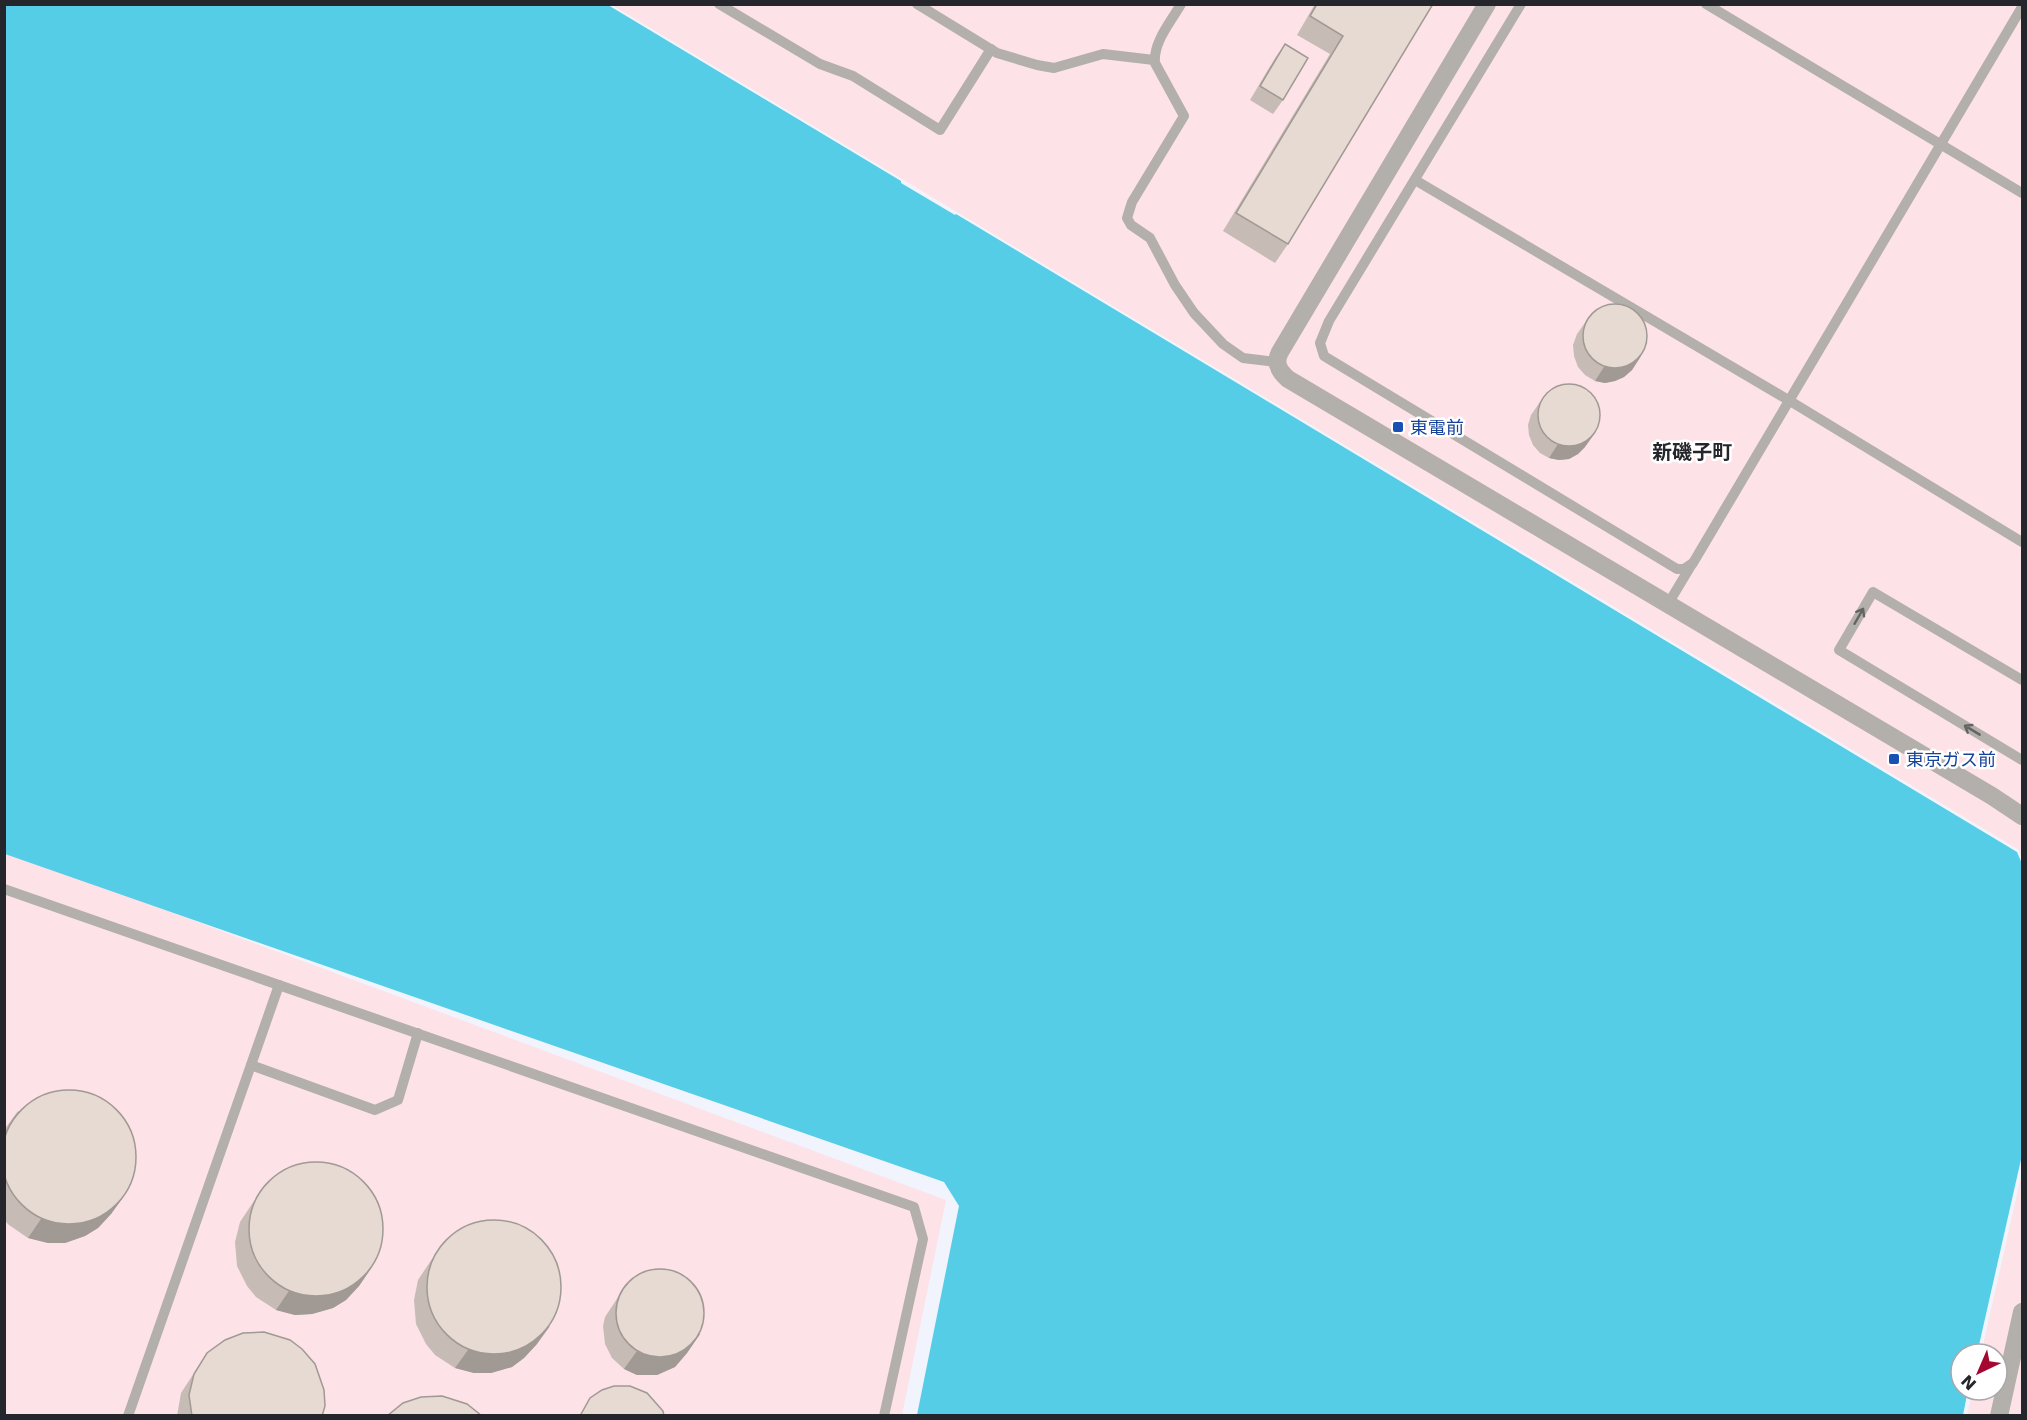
<svg xmlns="http://www.w3.org/2000/svg" width="2027" height="1420" viewBox="0 0 2027 1420" font-family="'DejaVu Sans','Noto Sans JP',sans-serif">
  <style>
    .industrial { fill: #fde2e8 }
    .water { fill: #55cde6 }
    .lines { fill: none; stroke-linecap: round; stroke-linejoin: round }
    .lane { stroke: #b3afab; stroke-width: 10 }
    .street { stroke: #b3afab; stroke-width: 18 }
    .wall { fill: #c6bbb5 }
    .shaded-wall { fill: #a19994 }
    .building { fill: #e6dad3; stroke: #a19994; stroke-width: 1.5 }
    .oneway { stroke: #656465 }
    .transit-dot { fill: #1a4fb4; stroke: #fff; stroke-width: 2 }
    .labels { text-anchor: middle; dominant-baseline: central; stroke-width: 5; stroke-linejoin: round; paint-order: stroke }
    .transit-label { font-size: 18px; fill: #164399; stroke: #fff; text-anchor: start }
    .neighbourhood-label { font-size: 20px; font-weight: bold; fill: #25262b; stroke: #fff }
  </style>
  <rect width="100%" height="100%" fill="#f1f4fd"/>
  <!-- industrial -->
  <g class="industrial">
    <path d="M612,5h1410v854l-3,-9z"/>
    <path d="M4,850l942,350 -44,215h-897z"/>
    <path d="M2022,1172v243l-55,1 6,-26h24v-36h-16z"/>
  </g>
  <!-- water -->
  <path class="water" d="M5,4l603,1 293,176v2l54,32 1,-1 1061,638 5,12v291l-45,199h-16v36h7l-5,25h-1046l42,-209 -15,-24 -939,-328z"/>
  <g class="lines">
    <!-- lane -->
    <g class="lane">
      <path d="M719,4l101,60 33,12 87,54 51,-81"/>
      <path d="M917,4l80,49 40,12 17,3 49,-14 51,6"/>
      <path d="M1181,4c-10,18 -28,38 -26,59l29,53 -52,86 -5,16 4,7 19,13 25,47 19,28 29,31 20,14 34,4"/>
      <path d="M1521,4l-192,317 -9,22 4,13 353,213h7l9,-6 329,-556"/>
      <path d="M1706,4l316,189"/>
      <path d="M1415,180l375,221 232,141"/>
      <path d="M1668,604l24,-40"/>
      <path d="M2022,680l-149,-88 -34,58 183,110"/>
      <path d="M4,889l910,318 9,32 -39,177"/>
      <path d="M251,1065l124,45 23,-10 20,-67"/>
      <path d="M128,1416l151,-431"/>
    </g>
    <!-- street -->
    <g class="street">
      <path d="M1487,4l-207,348c-6,11 -1,19 8,27l704,417 30,20"/>
      <path d="M1999,1416l23,-104"/>
    </g>
  </g>
  <!-- wall -->
  <g class="wall">
    <path d="M1315,4h118l-145,240 -13,19 -52,-32 107,-177 -33,-19z"/>
    <path d="M1285,44l-2,56 -10,14 -23,-14 25,-42z"/>
    <path d="M1587,320l54,36 -9,14 -8,7 -9,4 -10,2 -10,-2 -10,-6 -7,-8 -4,-11 -1,-11 4,-11z"/>
    <path d="M1547,392l38,55 -7,7 -9,5 -10,1 -10,-2 -9,-5 -7,-8 -4,-10 -1,-10 3,-10z"/>
    <path d="M18,1111l106,85 -13,18 -13,14 -13,8 -20,7h-17l-20,-5 -19,-13 -5,-5v-90z"/>
    <path d="M266,1183l106,84 -13,19 -13,14 -13,8 -21,6 -17,1 -19,-5 -20,-13 -9,-11 -10,-20 -2,-24 5,-20z"/>
    <path d="M444,1241l93,103 -13,14 -12,9 -21,6h-17l-19,-5 -20,-13 -9,-11 -10,-20 -2,-24 4,-20z"/>
    <path d="M628,1282l72,52 -13,19 -12,14 -18,8h-20l-13,-6 -12,-11 -7,-14 -2,-18 2,-9z"/>
    <path d="M207,1353l115,63h-145l4,-23z"/>
  </g>
  <!-- shaded-wall -->
  <g class="shaded-wall">
    <path d="M1641,356l-9,14 -8,7 -9,4 -10,2 -10,-2 9,-14z"/>
    <path d="M1595,433l-10,14 -7,7 -9,5 -10,1 -10,-2 9,-14z"/>
    <path d="M124,1196l-13,18 -13,14 -13,8 -20,7h-17l-20,-5 13,-19z"/>
    <path d="M372,1267l-13,19 -13,14 -13,8 -21,6 -17,1 -19,-5 13,-19z"/>
    <path d="M550,1326l-13,18 -13,14 -12,9 -21,6h-17l-19,-5 13,-18z"/>
    <path d="M700,1334l-13,19 -12,14 -18,8h-20l-13,-6 13,-18z"/>
  </g>
  <!-- building -->
  <g class="building">
    <path d="M1317,4h116l-145,240 -52,-31 107,-177 -33,-20z"/>
    <path d="M1285,44l23,14 -25,42 -23,-14z"/>
    <circle cx="1615" cy="336" r="32"/>
    <circle cx="1569" cy="415" r="31"/>
    <circle cx="69" cy="1157" r="67"/>
    <circle cx="316" cy="1229" r="67"/>
    <circle cx="494" cy="1287" r="67"/>
    <circle cx="660" cy="1313" r="44"/>
    <path d="M264,1332l26,8 12,9 13,15 9,26 1,16 -3,10h-130l-3,-21 5,-21 13,-21 18,-13 18,-7z"/>
    <path d="M614,1386h16l17,7 16,18 1,5h-84l10,-18 12,-8z"/>
    <path d="M442,1396l25,8 15,12h-95l16,-13 18,-6z"/>
  </g>
  <!-- one-way arrows -->
  <defs><path id="oneway-shaft" d="M-6 0H5M1.5-3L5.5 0L1.5 3" fill="none" stroke-width="1.6" stroke-linecap="round" stroke-linejoin="round" transform="scale(1.5)"/></defs>
  <g class="oneway">
    <use href="#oneway-shaft" transform="translate(1859 616) rotate(-60)"/>
    <use href="#oneway-shaft" transform="translate(1972 730) rotate(-149)"/>
  </g>
  <!-- markers -->
  <g class="transit-dot">
    <rect x="1392" y="421" width="12" height="12" rx="3"/>
    <rect x="1888" y="753" width="12" height="12" rx="3"/>
  </g>
  <g class="labels">
    <!-- transit labels -->
    <g class="transit-label">
      <text x="1410" y="427">東電前</text>
      <text x="1906" y="759">東京ガス前</text>
    </g>
    <!-- neighbourhood labels -->
    <g class="neighbourhood-label">
      <text x="1692" y="452">新磯子町</text>
    </g>
  </g>
  <!-- border -->
  <rect width="2027" height="1420" fill="none" stroke="#25262b" stroke-width="12"/>
  <!-- north arrow -->
  <g transform="translate(1979 1372) rotate(224)"><circle r="28" fill="#ffffff" stroke="#a8a8aa" stroke-width="1.5"/>
  <path d="M0-4.5L10 22L0 15L-10 22Z" fill="#a40831"/>
  <text y="-9" font-size="16" font-weight="bold" text-anchor="middle" fill="#25262b">N</text>
  </g>
</svg>
